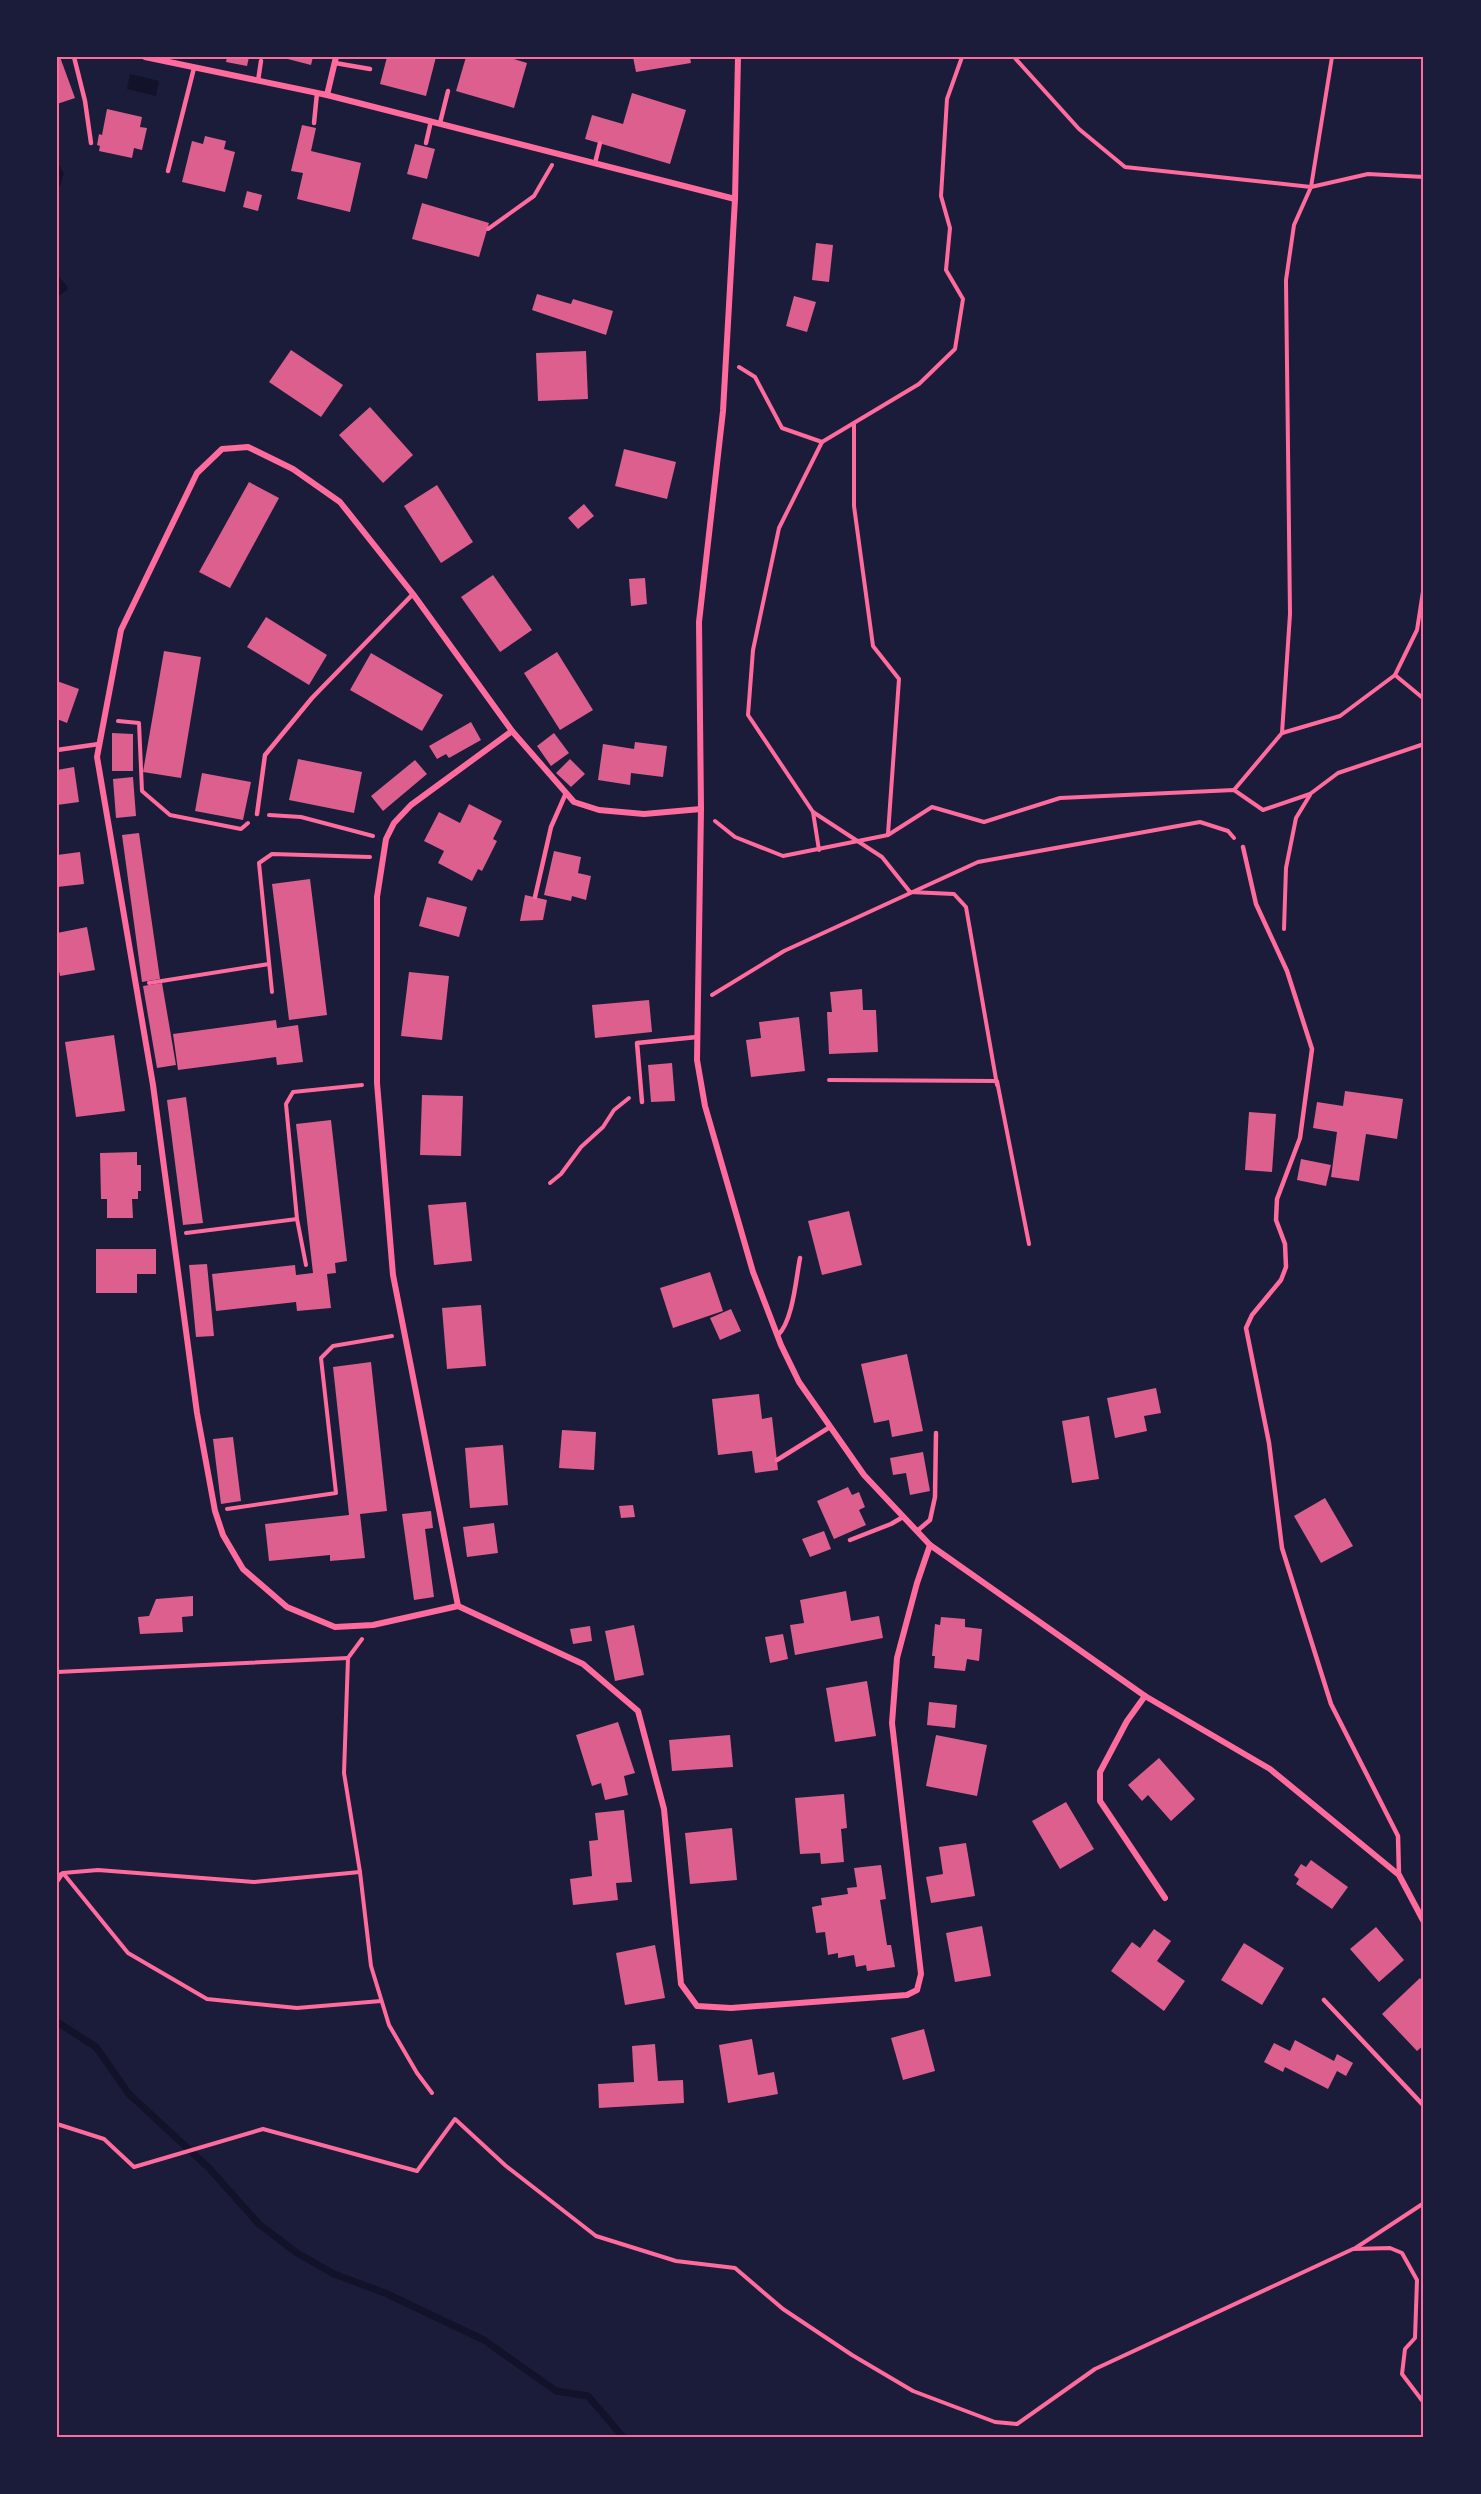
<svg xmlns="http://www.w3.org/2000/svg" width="1481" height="2494" viewBox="0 0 1481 2494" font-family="'Sofia Sans Condensed',sans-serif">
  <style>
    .water { fill: #12122b }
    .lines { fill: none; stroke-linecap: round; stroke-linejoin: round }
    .stream { stroke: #12122b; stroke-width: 7 }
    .building { fill: #dd5f8e }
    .path { stroke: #ff6b9d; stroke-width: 4 }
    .service { stroke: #ff6b9d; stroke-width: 4.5 }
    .minor { stroke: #ff6b9d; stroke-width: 6 }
    .neatline { fill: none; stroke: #ff6b9d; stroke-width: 2 }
  </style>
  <rect width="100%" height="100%" fill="#1b1b3a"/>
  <!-- water -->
  <path class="water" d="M130,74l29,7 -3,15 -29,-7z"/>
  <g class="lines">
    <!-- stream -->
    <g class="stream">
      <path d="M57,168l3,6 -3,10"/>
      <path d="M57,280l7,8 -7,5"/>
      <path d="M57,2022l39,25 33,47 80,74 50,56 38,29 37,21 51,19 99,47 72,51 32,5 35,41"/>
    </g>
  </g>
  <!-- building -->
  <g class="building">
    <path d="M57,57h3l15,41 -18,6z"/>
    <path d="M227,57h22l-2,9 -21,-4z"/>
    <path d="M280,57h33l-2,8z"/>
    <path d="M387,57h49l-10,39 -46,-12z"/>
    <path d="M466,57h41l20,6 -13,45 -58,-17z"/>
    <path d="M633,57h57l1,6 -55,9z"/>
    <path d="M632,93l54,17 -16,54 -85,-25 7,-24 31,9z"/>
    <path d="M107,109l35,8 -2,10 7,1 -5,22 -8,-2 -2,10 -33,-7 1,-5 -3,-1 2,-11 3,1z"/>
    <path d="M302,125l14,3 -5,23 50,12 -11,49 -53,-13 6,-26 -12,-2z"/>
    <path d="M205,136l21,5 -2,8 11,3 -10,40 -43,-10 10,-41 11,3z"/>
    <path d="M415,144l20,5 -8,30 -20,-5z"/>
    <path d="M247,191l15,4 -4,16 -15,-4z"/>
    <path d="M422,203l67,20 -10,34 -67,-18z"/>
    <path d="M816,243l17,2 -4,37 -17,-2z"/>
    <path d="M537,294l34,10 2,-5 40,12 -7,24 -74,-25z"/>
    <path d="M794,296l22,6 -9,30 -21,-6z"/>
    <path d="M291,350l52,35 -22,32 -52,-35z"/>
    <path d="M586,351l2,48 -50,2 -2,-48z"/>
    <path d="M370,407l43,48 -30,28 -44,-48z"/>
    <path d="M624,449l52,13 -9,37 -52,-13z"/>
    <path d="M249,482l30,16 -49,90 -31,-16z"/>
    <path d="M437,485l36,57 -32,21 -37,-57z"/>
    <path d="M584,504l10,12 -16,13 -10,-11z"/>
    <path d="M493,575l39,55 -32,22 -39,-55z"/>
    <path d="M645,578l2,26 -16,2 -2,-27z"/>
    <path d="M266,617l61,38 -18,30 -62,-38z"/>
    <path d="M164,651l37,6 -20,121 -38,-6z"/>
    <path d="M557,652l36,58 -33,20 -36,-57z"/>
    <path d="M371,653l72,42 -21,36 -72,-41z"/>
    <path d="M57,681l22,8 -12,34 -10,-4z"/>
    <path d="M471,722l10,18 -32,18 -3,-4 -9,5 -8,-13z"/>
    <path d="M112,733l21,1v37h-21z"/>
    <path d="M554,733l15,20 -18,13 -14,-20z"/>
    <path d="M635,742l32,4 -4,31 -32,-4 -1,12 -32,-5 5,-36 31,5z"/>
    <path d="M298,759l64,13 -8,41 -65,-13z"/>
    <path d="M570,759l15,15 -14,13 -15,-14z"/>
    <path d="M415,760l12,14 -44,37 -12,-15z"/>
    <path d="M74,767l5,35 -22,3v-35z"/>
    <path d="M202,773l49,9 -8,38 -48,-9z"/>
    <path d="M133,777l3,39 -20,2 -3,-39z"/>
    <path d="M469,804l33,17 -9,18 4,2 -15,30 -4,-2 -6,12 -34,-18 6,-12 -20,-10 15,-29 21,11z"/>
    <path d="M139,833l21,146 -18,3 -20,-147z"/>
    <path d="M554,851l27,6 -3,16 13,3 -5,24 -14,-4 -1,5 -27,-6z"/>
    <path d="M80,852l4,32 -27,3v-32z"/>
    <path d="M310,879l17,136 -38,5 -17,-136z"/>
    <path d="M525,895l22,5 -4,20 -23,1z"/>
    <path d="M427,897l40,10 -8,30 -40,-11z"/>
    <path d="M87,927l8,43 -35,6 -3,-16v-27z"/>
    <path d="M409,972l40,4 -7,64 -41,-4z"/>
    <path d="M162,983l14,82 -19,3 -14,-82z"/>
    <path d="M862,989l1,21h13l2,42 -49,2 -2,-42h5l-2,-20z"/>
    <path d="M649,1000l3,32 -57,6 -3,-33z"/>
    <path d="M799,1017l6,54 -54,6 -5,-37 15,-2 -2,-16z"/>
    <path d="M276,1020l1,8 21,-3 5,37 -26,3 -1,-8 -98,13 -5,-36z"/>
    <path d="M114,1035l11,76 -49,6 -11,-75z"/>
    <path d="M672,1063l3,38 -24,1 -3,-37z"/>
    <path d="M1345,1091l58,8 -6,40 -31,-5 -7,47 -28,-4 6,-45 -24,-4 4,-26 26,4z"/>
    <path d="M422,1095l41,1 -2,60 -41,-1z"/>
    <path d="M186,1097l17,126 -20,2 -16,-125z"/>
    <path d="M1249,1112l27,2 -4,58 -27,-2z"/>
    <path d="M331,1120l16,141 -12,2 1,10 -9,1 4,34 -34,3 -1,-9 -80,9 -4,-37 83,-9 1,10 17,-2 -17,-149z"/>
    <path d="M137,1152v13h4v26h-3v8h-6l1,19h-26v-19h-6l-1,-46z"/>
    <path d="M1301,1159l30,6 -5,21 -29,-6z"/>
    <path d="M466,1202l6,59 -38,4 -6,-60z"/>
    <path d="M849,1211l13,54 -40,10 -14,-54z"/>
    <path d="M96,1249h60v25h-19v19h-41z"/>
    <path d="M207,1264l7,72 -18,1 -7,-72z"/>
    <path d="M710,1272l13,39 -50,17 -13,-40z"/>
    <path d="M481,1305l5,61 -39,3 -5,-61z"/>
    <path d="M731,1309l10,22 -21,9 -10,-22z"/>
    <path d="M907,1354l16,77 -31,6 -3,-17 -15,3 -13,-59z"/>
    <path d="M371,1362l16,149 -27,3 5,44 -35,3v-6l-61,6 -4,-37 84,-9 -16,-148z"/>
    <path d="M1156,1388l5,25 -17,3 3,15 -32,7 -8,-40z"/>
    <path d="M759,1394l3,25 10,-2 6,53 -23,3 -3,-22 -34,4 -6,-56z"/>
    <path d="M1089,1416l10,63 -27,4 -10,-62z"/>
    <path d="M562,1430l34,2 -2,38 -35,-2z"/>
    <path d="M233,1437l8,64 -20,3 -8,-65z"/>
    <path d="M503,1445l5,60 -38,3 -5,-60z"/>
    <path d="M923,1452l7,39 -20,4 -4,-22 -13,2 -3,-17z"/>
    <path d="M848,1487l4,8 7,-3 6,15 -6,3 7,15 -32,14 -17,-38z"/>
    <path d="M1325,1498l28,48 -32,17 -27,-47z"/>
    <path d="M633,1505l2,12 -14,1 -2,-12z"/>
    <path d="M431,1511l2,17 -8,1 9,68 -20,3 -12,-86z"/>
    <path d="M494,1523l4,30 -31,4 -4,-30z"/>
    <path d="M824,1531l7,18 -21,8 -8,-18z"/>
    <path d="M846,1591l5,30 28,-5 4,22 -88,17 -5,-30 14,-2 -4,-23z"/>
    <path d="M193,1596v20l-11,1 1,15 -43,2 -2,-17 11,-1 7,-17z"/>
    <path d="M941,1617l24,2v8l17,2 -3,32 -12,-2 -2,12 -31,-3 1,-12h-3l3,-32 5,1z"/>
    <path d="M634,1625l10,50 -29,6 -10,-50z"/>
    <path d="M590,1626l2,15 -19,3 -3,-15z"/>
    <path d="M783,1634l5,25 -18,4 -5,-26z"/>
    <path d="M867,1681l9,55 -41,6 -9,-54z"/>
    <path d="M929,1702l28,3 -2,23 -28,-3z"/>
    <path d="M618,1722l17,51 -11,3 4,19 -23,5 -4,-17 -9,3 -16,-51z"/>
    <path d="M730,1735l3,32 -61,4 -3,-31z"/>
    <path d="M936,1735l51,10 -10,51 -51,-10z"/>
    <path d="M1159,1758l36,41 -24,22 -23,-26 -6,6 -14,-16z"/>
    <path d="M844,1794l3,34 -6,1 3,33 -23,2 -1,-11 -20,1 -5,-56z"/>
    <path d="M1066,1802l28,47 -34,20 -28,-48z"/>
    <path d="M624,1810l8,72 -16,1 2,17 -45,5 -3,-26 22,-3 -3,-35 9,-1 -3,-27z"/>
    <path d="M732,1828l5,52 -47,4 -5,-51z"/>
    <path d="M966,1843l9,53 -44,7 -5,-26 17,-3 -4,-27z"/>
    <path d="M1311,1860l37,27 -16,22 -36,-25 3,-5 -5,-4 7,-11 5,3z"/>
    <path d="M881,1865l5,34 -6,1 7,45h4l4,22 -28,4 -1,-6 -10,2 -2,-12 -16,3v-5l-10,2 -3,-23 -9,1 -4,-26 10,-2 -1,-7 27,-4 -1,-6 10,-1 -3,-19z"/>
    <path d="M982,1926l9,50 -36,6 -9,-49z"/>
    <path d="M1376,1927l28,33 -25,22 -29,-33z"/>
    <path d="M1154,1929l17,12 -14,20 28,20 -21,30 -53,-40 21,-29 8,6z"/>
    <path d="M1244,1943l40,25 -22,37 -41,-25z"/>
    <path d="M655,1945l10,53 -40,7 -9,-52z"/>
    <path d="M1420,1978l4,5v62l-7,6 -35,-37z"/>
    <path d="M924,2029l11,42 -32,9 -12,-42z"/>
    <path d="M752,2039l6,36 16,-3 4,22 -50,9 -9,-58z"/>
    <path d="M1295,2040l39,21 3,-7 16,9 -7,13 -9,-5 -9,18 -43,-22 -2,5 -19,-10 10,-19 16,8z"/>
    <path d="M655,2044l3,37 25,-1 1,23 -85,5 -1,-24 36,-2 -2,-36z"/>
  </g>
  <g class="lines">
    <!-- path -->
    <g class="path">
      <path d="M962,57l-15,42 -6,97 9,32 -4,42 17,29 -8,50 -36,35 -97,58 -43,86 -26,122 -5,65 65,97 69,45 28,35 44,2 12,13 31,178"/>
      <path d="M1014,57l65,72 46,38 186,20 57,-13 56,3"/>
      <path d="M488,229l46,-33 18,-31"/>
      <path d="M739,367l16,10 27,51 40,14"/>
      <path d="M854,423v83l19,140 26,33 -11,155"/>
      <path d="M1395,675l29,24"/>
      <path d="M118,721l21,2 3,68 28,24 71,14 7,-6"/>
      <path d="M1282,733l8,-119 -4,-334 8,-55 17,-38 21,-130"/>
      <path d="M1234,790l48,-57 58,-17 55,-41 22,-45 7,-45"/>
      <path d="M813,812l6,38"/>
      <path d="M269,815l32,2 72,19"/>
      <path d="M715,821l20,16 48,19 105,-21 44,-28 52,15 76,-24 174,-8 29,20 47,-16 28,-21 86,-29"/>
      <path d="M1284,929l2,-61 10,-50 14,-23"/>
      <path d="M149,983l120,-19"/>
      <path d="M272,992l-13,-129 13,-9 98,3"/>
      <path d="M712,995l72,-44 194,-89 222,-40 28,9 6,7"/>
      <path d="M829,1080l168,1 32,163"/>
      <path d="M550,1183l11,-9 20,-27 22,-20 11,-17 15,-12"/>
      <path d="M186,1233l111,-14"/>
      <path d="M306,1265l-9,-46 -11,-115 7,-12 69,-7"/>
      <path d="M227,1509l109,-16 -15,-135 12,-12 59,-10"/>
      <path d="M362,1639l-14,19 -4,115 16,99 11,94 18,59 28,48 15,20"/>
      <path d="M57,1672l291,-14"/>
      <path d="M57,1876l6,-3 35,-3 156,12 106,-10"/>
      <path d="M57,1882l6,-9 65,80 79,46 90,9 84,-7"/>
      <path d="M57,2124l47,15 30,28 129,-38 154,42 38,-52 51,47 90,70 80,25 59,7 48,41 69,46 61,36 82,31 22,2 78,-55 258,-120 37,-1 12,5 15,27 -2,58 -10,11 -3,25 22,29"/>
      <path d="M1354,2249l70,-46"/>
    </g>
    <!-- service -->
    <g class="service">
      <path d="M74,57l11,44 6,42"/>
      <path d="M335,63l35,6"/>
      <path d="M258,81l3,-20"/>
      <path d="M314,123l3,-30"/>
      <path d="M440,123l8,-32"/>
      <path d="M426,143l5,-22"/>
      <path d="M595,163l5,-20"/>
      <path d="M168,171l26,-103"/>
      <path d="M57,750l42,-6"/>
      <path d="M257,814l8,-59 47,-57 101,-104"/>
      <path d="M1243,847l13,57 31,67 25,78 -12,89 -23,61 -1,21 9,24 1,23 -5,13 -29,35 -6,13 23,115 13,105 49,156 67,132 1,39"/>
      <path d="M535,897l16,-70 15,-34"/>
      <path d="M642,1102l-5,-59 60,-6"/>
      <path d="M778,1335c15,-14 18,-57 22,-77"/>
      <path d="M777,1460l53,-33"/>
      <path d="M917,1531l13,-11 5,-23 1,-64"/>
      <path d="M850,1540l41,-16 12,-7"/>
      <path d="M1324,2000l100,106"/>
    </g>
    <!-- minor -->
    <g class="minor">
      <path d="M145,57l182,38"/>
      <path d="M336,57l-9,38 408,104"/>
      <path d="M738,57l-3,142 -12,212 -24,211 2,187 -4,251 8,46 48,166 28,73 18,37 65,93 66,70 215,151 125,73 129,106 25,47"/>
      <path d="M458,1606l-85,19 -38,2 -48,-20 -44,-38 -20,-34 -8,-24 -18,-98 -44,-328 -56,-328 24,-127 76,-157 25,-24 26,-2 45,22 47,33 73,92 99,137 62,71 25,8 45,4 57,-5"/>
      <path d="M458,1606l125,58 55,47 26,98 17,175 16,22 34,2 176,-13 10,-5 4,-16 -29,-251 5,-65 20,-75 13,-38"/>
      <path d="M458,1606l-65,-331 -16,-192v-186l9,-58 8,-16 17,-18 101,-74"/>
      <path d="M1145,1696l-18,25 -27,51v29l65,97"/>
    </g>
  </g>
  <!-- border -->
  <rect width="1481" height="2494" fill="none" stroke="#1b1b3a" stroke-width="117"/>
  <rect x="58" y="58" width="1364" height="2378" class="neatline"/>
</svg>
